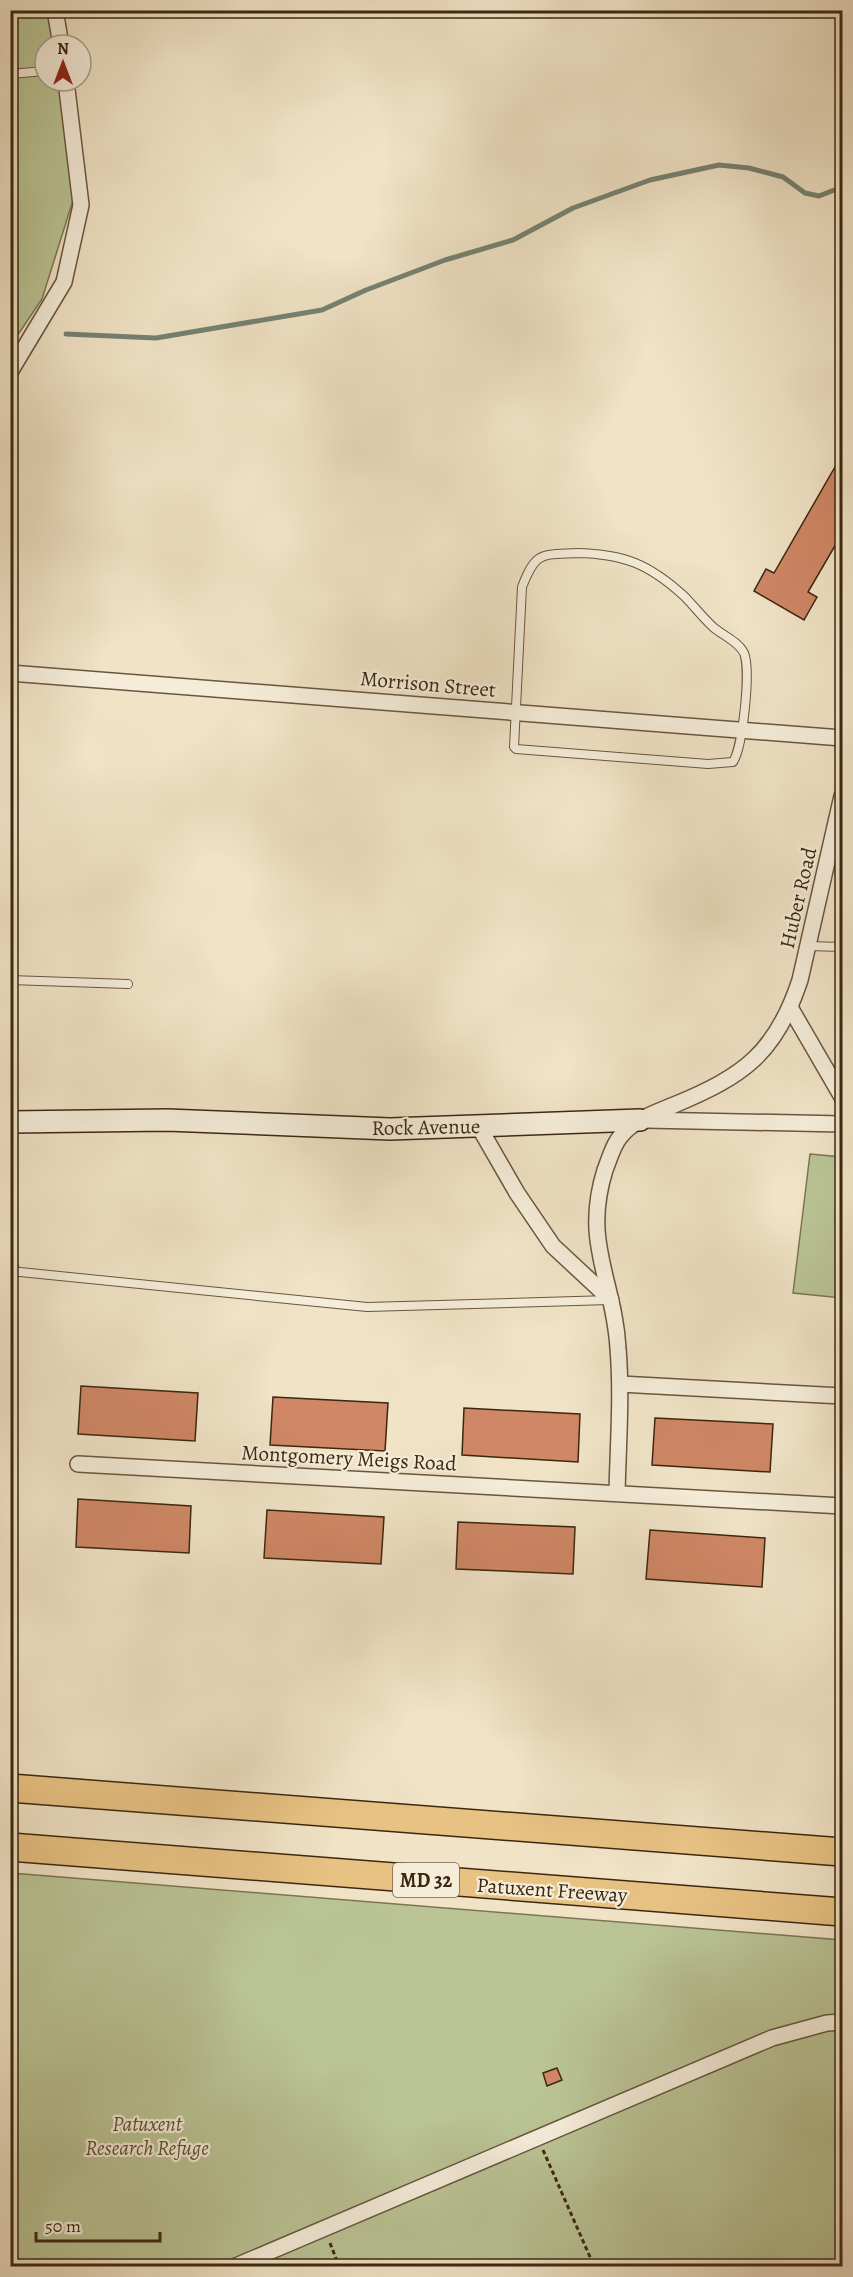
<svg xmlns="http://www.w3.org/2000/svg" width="853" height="2277" viewBox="0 0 853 2277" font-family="Alegreya,serif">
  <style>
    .green { fill: #bac495; stroke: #7c7653; stroke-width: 1.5 }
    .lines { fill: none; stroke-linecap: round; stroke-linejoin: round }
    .stream { stroke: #758273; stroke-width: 5 }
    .building { fill: #cf8765; stroke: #3d2711; stroke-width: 1.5 }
    .lane-casing { stroke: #6a563e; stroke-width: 10 }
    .street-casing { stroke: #6a563e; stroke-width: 18 }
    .secondary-casing { stroke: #3d2711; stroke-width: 24 }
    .highway-casing { stroke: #3d2711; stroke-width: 30 }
    .path { stroke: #3d2711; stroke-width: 3; stroke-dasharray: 4.5 3; stroke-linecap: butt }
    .lane { stroke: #f5edda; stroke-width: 8 }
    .street { stroke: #f5edda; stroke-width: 15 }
    .secondary { stroke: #f5edda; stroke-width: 21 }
    .highway { stroke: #e8c283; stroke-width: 27 }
    .labels { text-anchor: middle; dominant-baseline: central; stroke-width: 4.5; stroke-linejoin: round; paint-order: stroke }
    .shield { fill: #f5edda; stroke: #74624d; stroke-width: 1.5 }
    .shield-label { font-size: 20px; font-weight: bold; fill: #3d2711 }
    .street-label { font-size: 21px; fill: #3d2711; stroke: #f5edda }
    .park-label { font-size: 21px; font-style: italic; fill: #5c4e32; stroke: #f5edda }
  </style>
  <rect width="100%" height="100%" fill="#f0e3c6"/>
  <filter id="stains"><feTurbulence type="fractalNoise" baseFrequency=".00333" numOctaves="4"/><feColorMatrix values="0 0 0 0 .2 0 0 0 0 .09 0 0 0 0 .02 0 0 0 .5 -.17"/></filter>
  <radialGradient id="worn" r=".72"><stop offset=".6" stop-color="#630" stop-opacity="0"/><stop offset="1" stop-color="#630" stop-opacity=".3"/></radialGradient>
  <!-- green -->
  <g class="green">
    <path d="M11,11h36l6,34h-8v36h14l15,116 -32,102 -31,46z"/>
    <path d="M810,1154l32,3v141l-49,-5z"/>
    <path d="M11,1873l831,67v326h-831z"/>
  </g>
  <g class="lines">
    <!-- stream -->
    <path class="stream" d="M66,334l90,4 166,-28 44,-20 79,-30 68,-20 60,-32 77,-28 69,-15 30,3 34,9 22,16 14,3 23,-9"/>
  </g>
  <!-- building -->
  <g class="building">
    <path d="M843,453v79l-35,60 9,5 -13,23 -50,-29 12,-22 8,4z"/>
    <path d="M81,1386l117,7 -3,48 -117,-7z"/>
    <path d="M273,1397l115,6 -3,48 -115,-6z"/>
    <path d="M464,1408l116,6 -2,48 -116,-7z"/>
    <path d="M655,1418l118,6 -3,48 -118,-7z"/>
    <path d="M78,1499l113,7 -2,47 -113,-6z"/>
    <path d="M267,1510l117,7 -3,47 -117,-6z"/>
    <path d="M458,1522l117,5 -2,47 -117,-5z"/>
    <path d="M650,1530l115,8 -3,49 -116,-8z"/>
    <path d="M557,2068l5,12 -15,6 -4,-13z"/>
  </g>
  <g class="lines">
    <!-- lane casing -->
    <g class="lane-casing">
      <g id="lane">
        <path d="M10,74l35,-3"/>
        <path d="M577,553c47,1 72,11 107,43 10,10 18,21 29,31 9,8 25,14 31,26 7,17 -1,93 -11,109l-25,2 -192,-15 -2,-2 8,-160c14,-36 19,-32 55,-34z"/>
        <path d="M808,946l34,1"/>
        <path d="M10,980l118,4"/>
        <path d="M10,1249l5,22"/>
        <path d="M10,1271l357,36 243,-7"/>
      </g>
    </g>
    <!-- street casing -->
    <g class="street-casing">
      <g id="street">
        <path d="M55,10l6,35"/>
        <path d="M10,372l54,-90 17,-77 -15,-124"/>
        <path d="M10,673l832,65"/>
        <path d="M791,1009l51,88"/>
        <path d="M646,1120l196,4"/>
        <path d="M479,1127l38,66 36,53 58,54"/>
        <path d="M620,1384l222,12"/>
        <path d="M78,1464l764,42"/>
        <path d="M617,1493c1,-48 5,-97 1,-145 -4,-69 -36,-105 -13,-178 4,-10 8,-25 15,-33 13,-17 35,-24 54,-32 70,-29 102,-52 126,-125l42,-184"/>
        <path d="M236,2266l536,-228 55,-15 15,-1"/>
      </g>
    </g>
    <!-- secondary casing -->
    <g class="secondary-casing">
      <path id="secondary" d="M10,1122l157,-2 223,9 250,-9"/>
    </g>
    <!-- highway casing -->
    <g class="highway-casing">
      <g id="highway">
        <path d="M10,1788l832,64"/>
        <path d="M10,1847l832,65"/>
      </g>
    </g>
    <!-- path -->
    <g class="path">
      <path d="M543,2150l51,116"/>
      <path d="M330,2243l9,23"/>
    </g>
    <!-- lane -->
    <use href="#lane" class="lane"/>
    <!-- street -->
    <use href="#street" class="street"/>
    <!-- secondary -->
    <use href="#secondary" class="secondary"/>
    <!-- highway -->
    <use href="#highway" class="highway"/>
  </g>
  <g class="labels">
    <!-- shield labels -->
    <rect class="shield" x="393" y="1863" width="66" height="34" rx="4.5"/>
    <g class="shield-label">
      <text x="426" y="1880">MD 32</text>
    </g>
    <!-- street labels -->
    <g class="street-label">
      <text transform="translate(428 684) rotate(5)">Morrison Street</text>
      <text transform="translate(798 898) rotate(-77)">Huber Road</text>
      <text transform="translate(426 1127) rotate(-1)">Rock Avenue</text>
      <text transform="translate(349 1458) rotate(3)">Montgomery Meigs Road</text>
      <text transform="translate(552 1890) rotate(4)">Patuxent Freeway</text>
    </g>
    <!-- park labels -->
    <g class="park-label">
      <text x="147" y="2124">Patuxent<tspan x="147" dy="24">Research Refuge</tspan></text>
    </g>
  </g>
  <!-- margin -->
  <rect width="853" height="2277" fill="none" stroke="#f0e3c6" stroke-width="36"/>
  <rect x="12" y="12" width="829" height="2253" fill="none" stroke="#3d2711" stroke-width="3"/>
  <rect x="18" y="18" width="817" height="2241" fill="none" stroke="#3d2711" stroke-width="1.5"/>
  <!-- north arrow -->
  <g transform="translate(63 63)"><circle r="28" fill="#f5edda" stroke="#ab9e8a" stroke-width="1.5"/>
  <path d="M0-4.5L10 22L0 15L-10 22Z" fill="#8f2418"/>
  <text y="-9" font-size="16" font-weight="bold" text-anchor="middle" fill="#3d2711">N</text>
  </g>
  <!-- scale -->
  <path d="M36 2232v9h124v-9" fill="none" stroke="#3d2711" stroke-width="3"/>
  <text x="45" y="2232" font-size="18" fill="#3d2711" stroke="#f5edda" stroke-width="4.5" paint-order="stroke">50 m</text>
  <rect width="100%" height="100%" filter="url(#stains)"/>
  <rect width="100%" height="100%" fill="url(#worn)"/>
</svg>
